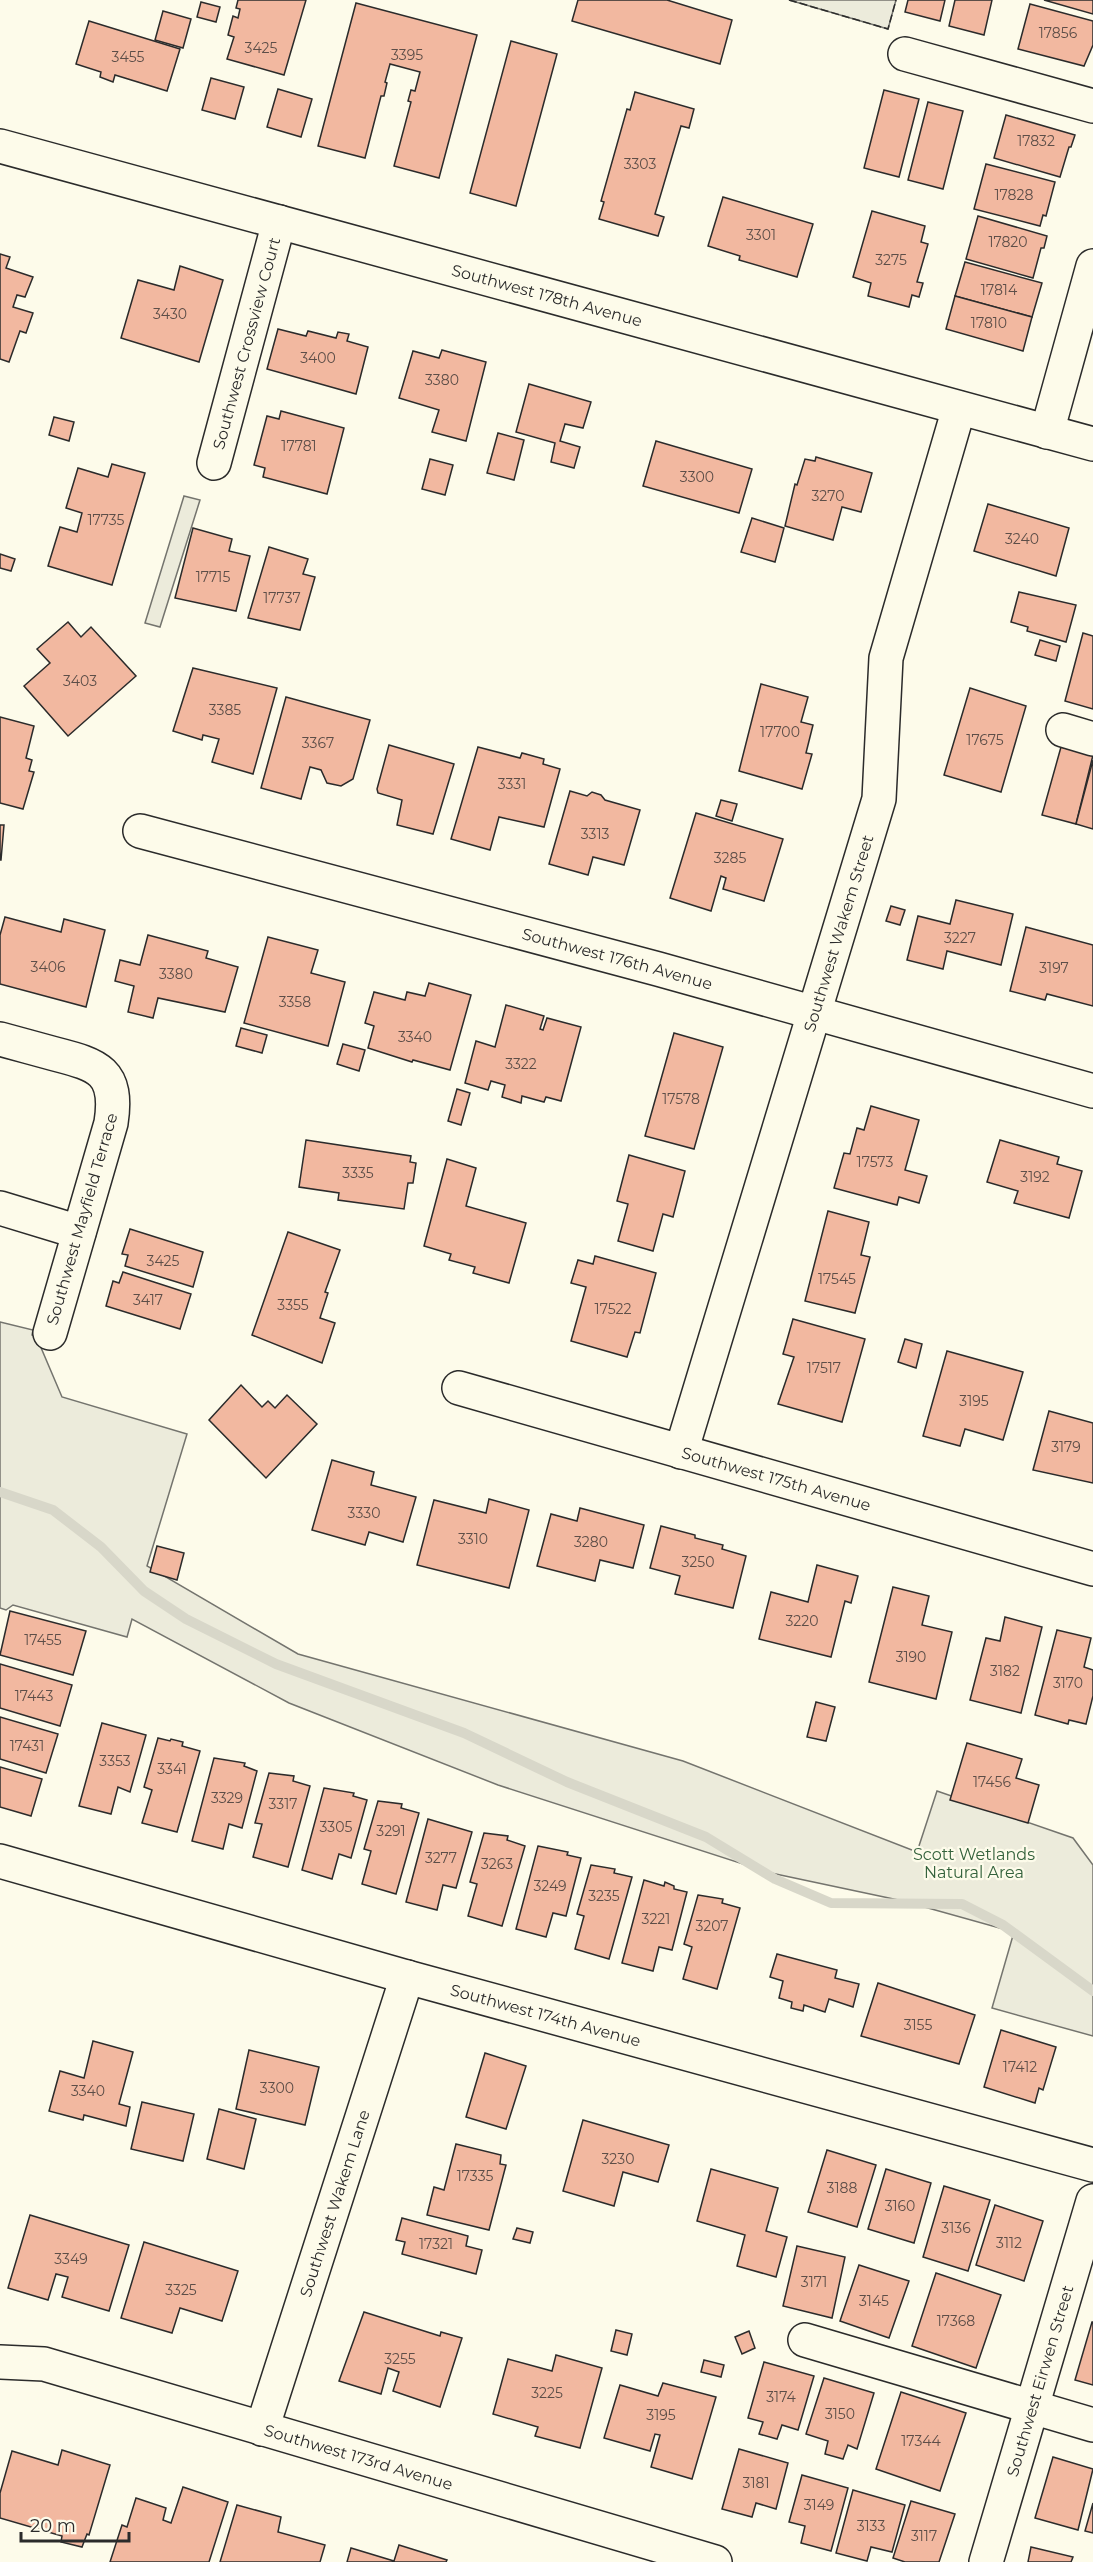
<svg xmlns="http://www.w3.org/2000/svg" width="1093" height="2562" viewBox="0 0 1093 2562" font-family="Montserrat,sans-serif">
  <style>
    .green { fill: #ecebdb; stroke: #74746e; stroke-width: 1.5 }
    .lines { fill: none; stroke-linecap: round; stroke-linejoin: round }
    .stream { stroke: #d8d7c9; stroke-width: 10 }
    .building { fill: #f2b8a0; stroke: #2b2b2b; stroke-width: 1.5 }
    .minor-casing { stroke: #2b2b2b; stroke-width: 36 }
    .minor { stroke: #fdfbea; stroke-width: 33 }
    .fence { stroke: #2b2b2b; stroke-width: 1.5; stroke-dasharray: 8 3; stroke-linecap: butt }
    .labels { text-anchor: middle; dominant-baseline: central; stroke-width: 4.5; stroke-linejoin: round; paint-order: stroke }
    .number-label { font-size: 14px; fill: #5d4e48 }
    .street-label { font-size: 16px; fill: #2b2b2b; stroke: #fdfbea }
    .park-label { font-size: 16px; fill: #34623c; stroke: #fdfbea }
  </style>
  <rect width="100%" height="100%" fill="#fdfbea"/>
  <!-- green -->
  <g class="green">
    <path d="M789,0h107l-8,29z"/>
    <path d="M184,496l16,4 -40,127 -15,-4z"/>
    <path d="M0,1322l33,8 -1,5 4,1 26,61 125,37 -40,132 151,88 385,107 234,91 20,-61 136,47 20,27v171l-101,-28 22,-76 -111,-31 -132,-28 -273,-88 -209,-82 -157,-84 -5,18 -114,-32 -7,5 -6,-2z"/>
  </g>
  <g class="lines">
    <!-- stream -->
    <path class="stream" d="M0,1492l53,18 48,37 43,44 42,28 90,45 188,69 103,49 139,55 69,42 56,24 131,1 41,21 90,66"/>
  </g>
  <!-- building -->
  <g class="building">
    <path d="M238,0h68l-22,75 -57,-16 7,-22 -6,-2 5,-19 5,2 2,-9 -4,-1z"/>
    <path d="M578,0h89l65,20 -12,44 -148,-43z"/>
    <path d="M908,0h37l-5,21 -35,-9z"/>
    <path d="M955,0h37l-8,35 -35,-9z"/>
    <path d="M1044,0h49v14z"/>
    <path d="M201,2l19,5 -4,15 -19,-5z"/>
    <path d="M356,3l121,32 -38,143 -45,-12 17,-64 -3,-1 3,-11 4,1 5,-19 -30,-8 -5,18 2,1 -3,13h-3l-16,62 -47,-12z"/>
    <path d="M1030,4l63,17v24l-9,21 -66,-17z"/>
    <path d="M163,11l28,8 -8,29 -28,-8z"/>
    <path d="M89,21l91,28 -13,42 -52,-16 -2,7 -13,-5 1,-5 -25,-8z"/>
    <path d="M511,41l46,13 -41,152 -46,-13z"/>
    <path d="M211,78l33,9 -9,32 -33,-9z"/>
    <path d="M278,89l34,10 -11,38 -34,-10z"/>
    <path d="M884,90l35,9 -20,78 -35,-9z"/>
    <path d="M635,92l59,17 -5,19 -8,-2 -26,88 9,3 -6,19 -59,-17 5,-17 -3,-1 26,-92 3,1z"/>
    <path d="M928,102l35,9 -20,78 -35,-9z"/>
    <path d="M1006,115l69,20 -4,12h-2l-9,30 -66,-19z"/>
    <path d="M986,164l69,18 -9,34 -3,-1 -3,11 -66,-17z"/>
    <path d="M723,197l90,27 -16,53 -58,-17 1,-4 -32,-10z"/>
    <path d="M872,211l53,15 -4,16 7,2 -11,38 6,1 -4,14 -7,-2 -3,12 -41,-11 3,-13 -18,-6z"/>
    <path d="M978,216l69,20 -3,12h-3l-8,30 -67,-19z"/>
    <path d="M0,254l10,3 -4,11 27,9 -8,20 -8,-2 -4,12 20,6 -7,20 -6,-2 -11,31 -9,-3z"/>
    <path d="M965,262l77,21 -10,34 -77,-21z"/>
    <path d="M180,266l43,14 -24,82 -78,-24 17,-58 36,10z"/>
    <path d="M955,296l77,21 -9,34 -77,-22z"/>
    <path d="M278,329l28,7 2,-5 28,7 2,-6 11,2 -2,7 21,6 -12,47 -89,-25z"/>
    <path d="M442,350l44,12 -20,79 -34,-9 7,-22 -40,-12 14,-47 26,7z"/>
    <path d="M529,384l62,18 -8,26 -18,-4 -5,17 20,6 -6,21 -23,-6 4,-19 -39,-11z"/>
    <path d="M281,411l63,17 -17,66 -64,-17 2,-9 -11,-3 13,-49 12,3z"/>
    <path d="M54,417l20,5 -5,19 -20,-6z"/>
    <path d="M498,433l26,7 -10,40 -27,-7z"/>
    <path d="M656,441l96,28 -13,44 -96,-27z"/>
    <path d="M816,457l56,16 -11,39 -19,-5 -9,33 -48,-14 10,-42 2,1 8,-26 10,2z"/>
    <path d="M430,459l23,6 -8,30 -23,-6z"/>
    <path d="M112,464l33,9 -33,112 -64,-19 12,-39 17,5 5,-19 -16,-5 12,-40 30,9z"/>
    <path d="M988,504l81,24 -13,48 -82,-25z"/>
    <path d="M752,518l32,10 -9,34 -34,-10z"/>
    <path d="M193,528l39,11 -3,12 21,5 -14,55 -61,-13z"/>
    <path d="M269,547l39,12 -5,15 12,3 -15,53 -52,-12z"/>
    <path d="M0,554l15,5 -4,12 -11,-3z"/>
    <path d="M1019,592l57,13 -10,37 -39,-11 1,-4 -17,-5z"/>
    <path d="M68,622l13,15 10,-10 45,49 -68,60 -44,-50 26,-23 -13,-14z"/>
    <path d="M1083,633l10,3v73l-28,-8z"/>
    <path d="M1040,640l20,6 -4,15 -21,-6z"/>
    <path d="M193,668l84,20 -24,86 -41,-12 7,-23 -16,-4 -1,5 -29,-9z"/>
    <path d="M761,684l47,13 -7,25 12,3 -7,28 6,1 -10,35 -63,-18z"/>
    <path d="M970,688l56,18 -25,86 -57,-17z"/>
    <path d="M286,697l84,23 -17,59 -12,7 -14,-3 -6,-13 -11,-3 -9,32 -40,-11z"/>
    <path d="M0,717l34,9 -8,32 6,2 -3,11 5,1 -11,37 -23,-6z"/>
    <path d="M389,745l65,19 -21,70 -36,-9 5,-25 -24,-7 -1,-4z"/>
    <path d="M478,747l42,11 2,-5 22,6 -1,5 17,5 -16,58 -45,-10 -9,33 -39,-11z"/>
    <path d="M1061,747l32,8 -17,69 -34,-9z"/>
    <path d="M1093,760v69l-17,-5z"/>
    <path d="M570,791l17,5 5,-4 9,3 4,5 35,10 -16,55 -31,-8 -5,18 -39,-11z"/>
    <path d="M721,800l16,4 -5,17 -16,-5z"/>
    <path d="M696,813l87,26 -19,62 -41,-12 3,-11 -5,-2 -10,35 -41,-13z"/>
    <path d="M0,825h4l-3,35h-1z"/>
    <path d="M956,900l57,14 -12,51 -54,-14 -4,18 -36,-9 11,-44 32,8z"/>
    <path d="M891,906l14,4 -5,15 -14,-4z"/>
    <path d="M5,917l56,15 3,-13 41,11 -19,77 -86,-23v-49z"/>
    <path d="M1026,927l67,18v61l-46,-12 -2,6 -35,-9z"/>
    <path d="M148,935l60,16 -2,7 32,9 -13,45 -67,-14 -5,20 -25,-6 6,-26 -19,-5 5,-21 20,5z"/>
    <path d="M268,937l50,13 -7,23 34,9 -17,64 -84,-23z"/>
    <path d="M429,983l42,12 -21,75 -37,-10 -1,2 -44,-14 6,-22 -9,-3 9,-31 31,8 2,-8 18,4z"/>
    <path d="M506,1005l38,11 -4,13 3,1 4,-12 34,9 -20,74 -15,-4 -2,5 -22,-6 -1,7 -19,-6 3,-12 -14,-4 -3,9 -23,-7 11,-42 19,6z"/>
    <path d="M241,1028l26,7 -5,18 -26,-7z"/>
    <path d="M674,1033l49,14 -29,102 -49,-13z"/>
    <path d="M343,1044l22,6 -6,21 -22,-7z"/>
    <path d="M457,1089l13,4 -9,32 -13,-4z"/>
    <path d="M871,1106l48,14 -14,50 22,6 -8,27 -20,-6 -2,8 -63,-17 10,-35 6,1 7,-26 7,2z"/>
    <path d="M306,1140l105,16 -1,6 6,1 -3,20h-5l-4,26 -66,-9 1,-7 -40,-6z"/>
    <path d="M1000,1140l59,17 -2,7 25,7 -13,47 -55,-15 4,-12 -31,-9z"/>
    <path d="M629,1155l56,16 -12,46 -10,-3 -10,37 -35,-10 10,-37 -11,-3z"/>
    <path d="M447,1159l29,9 -10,38 60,17 -17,60 -36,-10 2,-6 -26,-7 2,-6 -27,-8z"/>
    <path d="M828,1211l41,11 -8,33 9,2 -15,56 -50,-12z"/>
    <path d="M130,1229l73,23 -10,35 -68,-21 3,-11 -6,-1z"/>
    <path d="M288,1232l52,18 -15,42 3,1 -8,25 15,5 -13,40 -70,-28z"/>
    <path d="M595,1256l61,17 -16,60 -5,-1 -8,25 -56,-16 15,-54 -15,-4 7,-23 15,4z"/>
    <path d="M123,1272l68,22 -11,35 -74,-23 7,-25 6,2z"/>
    <path d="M793,1319l72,20 -23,83 -64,-18 16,-47 -11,-3z"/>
    <path d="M905,1339l17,5 -6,24 -18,-6z"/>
    <path d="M947,1351l76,21 -20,68 -38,-11 -5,17 -37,-10z"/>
    <path d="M241,1385l21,22 6,-6 7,7 12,-13 30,29 -51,54 -57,-58z"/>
    <path d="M1049,1411l44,12v60l-60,-13z"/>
    <path d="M332,1460l42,12 -3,13 45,12 -13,45 -34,-10 -4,13 -53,-15z"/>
    <path d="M489,1499l40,11 -20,78 -92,-23 17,-65 52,13z"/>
    <path d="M580,1508l64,17 -11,43 -33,-8 -5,21 -58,-15 14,-52 26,7z"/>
    <path d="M661,1526l34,9v3l28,7 -1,4 24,7 -13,52 -58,-14 5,-18 -30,-8z"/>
    <path d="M157,1546l27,7 -7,27 -27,-8z"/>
    <path d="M817,1565l41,11 -7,27 -6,-2 -14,56 -72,-18 12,-47 37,10z"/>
    <path d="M893,1587l36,9 -7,29 30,7 -16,67 -67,-17z"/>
    <path d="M10,1611l76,20 -13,44 -73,-20z"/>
    <path d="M1005,1617l37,10 -21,86 -51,-13 16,-62 14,3z"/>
    <path d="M1057,1630l34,8 -7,29 9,3v26l-7,28 -17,-4 -1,4 -33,-9z"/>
    <path d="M0,1664l72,21 -12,41 -60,-18z"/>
    <path d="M816,1702l19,5 -9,34 -19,-4z"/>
    <path d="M0,1717l58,17 -12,39 -46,-14z"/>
    <path d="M102,1723l44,12 -16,57 -12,-5 -7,27 -32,-8z"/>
    <path d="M158,1738l12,3 1,-2 12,3 -1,4 18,5 -23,81 -35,-9 10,-33 -8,-3z"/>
    <path d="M967,1743l55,16 -6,19 23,7 -11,38 -78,-23z"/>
    <path d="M214,1758l31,5 -1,3 13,5 -15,57 -13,-4 -6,25 -31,-8z"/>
    <path d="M0,1767l42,12 -11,37 -31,-9z"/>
    <path d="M269,1773l25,3 -1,5 17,5 -22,81 -35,-10 9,-33 -7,-1z"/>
    <path d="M324,1788l30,5 -1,3 14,4 -16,58 -12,-4 -7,25 -30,-9z"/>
    <path d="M378,1801l24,3 -1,4 18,5 -23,81 -34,-10 9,-33 -7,-2z"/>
    <path d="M428,1819l44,13 -16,56 -13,-3 -6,25 -31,-8z"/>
    <path d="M484,1833l24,3 -1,4 18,6 -23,80 -34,-10 9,-32 -7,-2z"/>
    <path d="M538,1846l30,6 -1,3 14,3 -15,58 -13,-3 -7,24 -30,-8z"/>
    <path d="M591,1865l24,4 -1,4 18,4 -23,82 -34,-10 9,-33 -7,-2z"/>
    <path d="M644,1880l20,6 1,-4 9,4v3l13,3 -15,58 -13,-3 -6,24 -31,-8z"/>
    <path d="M698,1895l25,4 -1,4 18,5 -23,81 -34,-10 9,-32 -8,-3z"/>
    <path d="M777,1954l60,16 -2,8 24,6 -6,23 -24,-8 -4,13 -21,-7 -1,6 -12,-3 1,-6 -13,-4 4,-17 -13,-4z"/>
    <path d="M878,1983l97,32 -16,49 -98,-28z"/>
    <path d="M1001,2030l55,17 -13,43 -4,-2 -4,15 -51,-16z"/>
    <path d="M93,2041l40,11 -14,52 11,3 -4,19 -42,-11 -1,5 -34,-9 11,-40 24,7z"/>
    <path d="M249,2050l70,17 -14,58 -69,-16z"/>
    <path d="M485,2053l41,13 -20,63 -40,-12z"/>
    <path d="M142,2102l52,12 -11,47 -52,-12z"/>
    <path d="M219,2109l37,10 -12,50 -37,-10z"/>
    <path d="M583,2120l86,25 -11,37 -35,-10 -9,34 -51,-15z"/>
    <path d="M456,2144l45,11 -1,9 6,1 -17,65 -62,-15 7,-28 10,3z"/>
    <path d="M827,2150l49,15 -19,62 -49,-15z"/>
    <path d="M711,2169l67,19 -12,43 21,6 -11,40 -39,-11 8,-31 -48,-14z"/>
    <path d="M886,2169l45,14 -17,60 -46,-14z"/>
    <path d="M944,2186l46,14 -22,71 -45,-14z"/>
    <path d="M995,2205l48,16 -19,60 -48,-16z"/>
    <path d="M30,2215l99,30 -20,66 -47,-14 6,-20 -12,-3 -8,26 -40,-12z"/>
    <path d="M402,2218l66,18 -2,10 16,4 -6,24 -74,-20 3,-12 -9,-2z"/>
    <path d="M517,2228l16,4 -3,11 -17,-4z"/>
    <path d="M144,2242l94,29 -16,50 -42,-13 -8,25 -51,-15z"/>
    <path d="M797,2246l48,11 -13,61 -49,-12z"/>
    <path d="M859,2265l50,16 -20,57 -49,-17z"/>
    <path d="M936,2273l65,22 -25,73 -64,-22z"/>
    <path d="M364,2312l76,24 1,-4 21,6 -22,69 -47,-16 6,-19 -11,-4 -7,26 -42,-13z"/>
    <path d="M1092,2322h1v63l-18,-5z"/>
    <path d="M616,2330l16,4 -5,21 -16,-4z"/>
    <path d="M749,2331l6,17 -13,6 -7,-17z"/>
    <path d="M556,2355l46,13 -22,80 -45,-12 3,-9 -45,-13 15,-55 44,12z"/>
    <path d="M704,2360l20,5 -3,12 -20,-5z"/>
    <path d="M764,2362l50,14 -16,54 -16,-5 -5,14 -18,-5 4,-12 -15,-4z"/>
    <path d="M824,2378l50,15 -17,56 -9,-4 -5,14 -18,-5 3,-13 -22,-7z"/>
    <path d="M663,2383l53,14 -24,82 -41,-12 9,-32 -5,-1 -5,17 -46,-13 16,-53 38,11z"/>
    <path d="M901,2392l65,21 -26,78 -64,-22z"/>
    <path d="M739,2449l49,14 -12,46 -20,-6 -4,14 -30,-8z"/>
    <path d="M62,2450l48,15 -21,70 -2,-1 -5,13 -21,-5 1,-6 -62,-18v-25l12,-42 46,14z"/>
    <path d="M1053,2457l40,12 -15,61 -43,-12z"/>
    <path d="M802,2475l46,13 -17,63 -30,-8 4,-17 -16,-4z"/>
    <path d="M183,2487l45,15 -19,60h-99l12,-37 5,2 9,-29 30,10 -3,12 8,3z"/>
    <path d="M853,2490l52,15 -13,47 -21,-5 -4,14 -31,-8z"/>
    <path d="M911,2501l44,13 -16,48h-34l-12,-4z"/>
    <path d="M1093,2503v30l-8,-2z"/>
    <path d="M237,2505l44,12 -3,15 47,13 -5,17h-100z"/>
    <path d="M399,2545l48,15 -1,2h-99l4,-14 43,13z"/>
    <path d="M1031,2547l42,10 -2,5h-43z"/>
  </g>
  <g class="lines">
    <!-- minor casing -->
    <g class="minor-casing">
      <g id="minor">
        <path d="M905,54l188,52"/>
        <path id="s1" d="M0,146l1093,298"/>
        <path d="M1047,432l46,-166"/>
        <path id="s2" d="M214,463l65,-241"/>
        <path d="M1063,730l30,9"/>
        <path id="s3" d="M140,831l518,138 435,122"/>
        <path d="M0,1039c18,5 37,10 55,15 43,11 64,17 56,69l-61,210"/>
        <path d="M0,1208l79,24"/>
        <path id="s4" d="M459,1388l634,181"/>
        <path id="s5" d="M681,1452l198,-653 7,-141 73,-250"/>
        <path id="s6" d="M0,1861l407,116 686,188"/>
        <path d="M805,2340l288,85"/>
        <path id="s7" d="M0,2362l44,2 671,198"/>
        <path id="s8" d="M262,2429l145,-452"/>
        <path id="s9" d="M986,2562l107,-361"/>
      </g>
    </g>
    <!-- minor -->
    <use href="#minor" class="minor"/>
    <!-- fence -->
    <path class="fence" d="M789,0l99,29 8,-29"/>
  </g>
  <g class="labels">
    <!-- number labels -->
    <g class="number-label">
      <text x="1058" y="33">17856</text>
      <text x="261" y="48">3425</text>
      <text x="407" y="55">3395</text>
      <text x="128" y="57">3455</text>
      <text x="1036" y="141">17832</text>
      <text x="640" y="164">3303</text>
      <text x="1014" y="195">17828</text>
      <text x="761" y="235">3301</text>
      <text x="1008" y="242">17820</text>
      <text x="891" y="260">3275</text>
      <text x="999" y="290">17814</text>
      <text x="170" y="314">3430</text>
      <text x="989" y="323">17810</text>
      <text x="318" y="358">3400</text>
      <text x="442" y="380">3380</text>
      <text x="299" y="446">17781</text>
      <text x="697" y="477">3300</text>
      <text x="828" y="496">3270</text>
      <text x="106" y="520">17735</text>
      <text x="1022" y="539">3240</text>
      <text x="213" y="577">17715</text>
      <text x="282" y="598">17737</text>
      <text x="80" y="681">3403</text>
      <text x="225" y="710">3385</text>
      <text x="780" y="732">17700</text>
      <text x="985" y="740">17675</text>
      <text x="318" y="743">3367</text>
      <text x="512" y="784">3331</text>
      <text x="595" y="834">3313</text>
      <text x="730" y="858">3285</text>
      <text x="960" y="938">3227</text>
      <text x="48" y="967">3406</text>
      <text x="1054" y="968">3197</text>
      <text x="176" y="974">3380</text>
      <text x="295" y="1002">3358</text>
      <text x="415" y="1037">3340</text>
      <text x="521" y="1064">3322</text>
      <text x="681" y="1099">17578</text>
      <text x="875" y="1162">17573</text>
      <text x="358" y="1173">3335</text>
      <text x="1035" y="1177">3192</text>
      <text x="163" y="1261">3425</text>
      <text x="837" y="1279">17545</text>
      <text x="148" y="1300">3417</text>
      <text x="293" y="1305">3355</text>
      <text x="613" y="1309">17522</text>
      <text x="824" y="1368">17517</text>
      <text x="974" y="1401">3195</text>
      <text x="1066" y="1447">3179</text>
      <text x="364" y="1513">3330</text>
      <text x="473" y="1539">3310</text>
      <text x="591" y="1542">3280</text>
      <text x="698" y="1562">3250</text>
      <text x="802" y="1621">3220</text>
      <text x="43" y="1640">17455</text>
      <text x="911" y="1657">3190</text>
      <text x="1005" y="1671">3182</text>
      <text x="1068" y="1683">3170</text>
      <text x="34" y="1696">17443</text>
      <text x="27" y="1746">17431</text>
      <text x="115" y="1761">3353</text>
      <text x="172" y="1769">3341</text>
      <text x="992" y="1782">17456</text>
      <text x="227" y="1798">3329</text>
      <text x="283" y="1804">3317</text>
      <text x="336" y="1827">3305</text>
      <text x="391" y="1831">3291</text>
      <text x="441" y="1858">3277</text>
      <text x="497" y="1864">3263</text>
      <text x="550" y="1886">3249</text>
      <text x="604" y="1896">3235</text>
      <text x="656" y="1919">3221</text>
      <text x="712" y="1926">3207</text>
      <text x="918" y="2025">3155</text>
      <text x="1020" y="2067">17412</text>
      <text x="277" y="2088">3300</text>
      <text x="88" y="2091">3340</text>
      <text x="618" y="2159">3230</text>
      <text x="475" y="2176">17335</text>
      <text x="842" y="2188">3188</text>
      <text x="900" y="2206">3160</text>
      <text x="956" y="2228">3136</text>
      <text x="1009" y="2243">3112</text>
      <text x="436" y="2244">17321</text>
      <text x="71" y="2259">3349</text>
      <text x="814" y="2282">3171</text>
      <text x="181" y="2290">3325</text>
      <text x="874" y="2301">3145</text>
      <text x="956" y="2321">17368</text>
      <text x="400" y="2359">3255</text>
      <text x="547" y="2393">3225</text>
      <text x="781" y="2397">3174</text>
      <text x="840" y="2414">3150</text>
      <text x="661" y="2415">3195</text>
      <text x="921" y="2441">17344</text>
      <text x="756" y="2483">3181</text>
      <text x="819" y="2505">3149</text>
      <text x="871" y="2526">3133</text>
      <text x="924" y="2536">3117</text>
    </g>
    <!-- street labels -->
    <g class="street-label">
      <text stroke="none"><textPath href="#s1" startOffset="567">Southwest 178th Avenue</textPath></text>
      <text stroke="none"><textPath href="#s2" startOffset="124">Southwest Crossview Court</textPath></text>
      <text stroke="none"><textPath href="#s5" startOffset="542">Southwest Wakem Street</textPath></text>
      <text stroke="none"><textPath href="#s3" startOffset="494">Southwest 176th Avenue</textPath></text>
      <text transform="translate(82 1219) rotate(-74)">Southwest Mayfield Terrace</text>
      <text stroke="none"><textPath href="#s4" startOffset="330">Southwest 175th Avenue</textPath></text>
      <text stroke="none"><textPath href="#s6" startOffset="567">Southwest 174th Avenue</textPath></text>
      <text stroke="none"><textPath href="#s8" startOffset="237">Southwest Wakem Lane</textPath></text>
      <text stroke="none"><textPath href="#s9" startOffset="189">Southwest Eirwen Street</textPath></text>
      <text stroke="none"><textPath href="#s7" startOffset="372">Southwest 173rd Avenue</textPath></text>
    </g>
    <!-- park labels -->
    <g class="park-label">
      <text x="974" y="1854">Scott Wetlands<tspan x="974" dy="18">Natural Area</tspan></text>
    </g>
  </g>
  <!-- scale -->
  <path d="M21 2532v9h108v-9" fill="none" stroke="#2b2b2b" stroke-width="3"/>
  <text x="30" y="2532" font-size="18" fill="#2b2b2b" stroke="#fdfbea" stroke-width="4.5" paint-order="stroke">20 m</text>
</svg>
